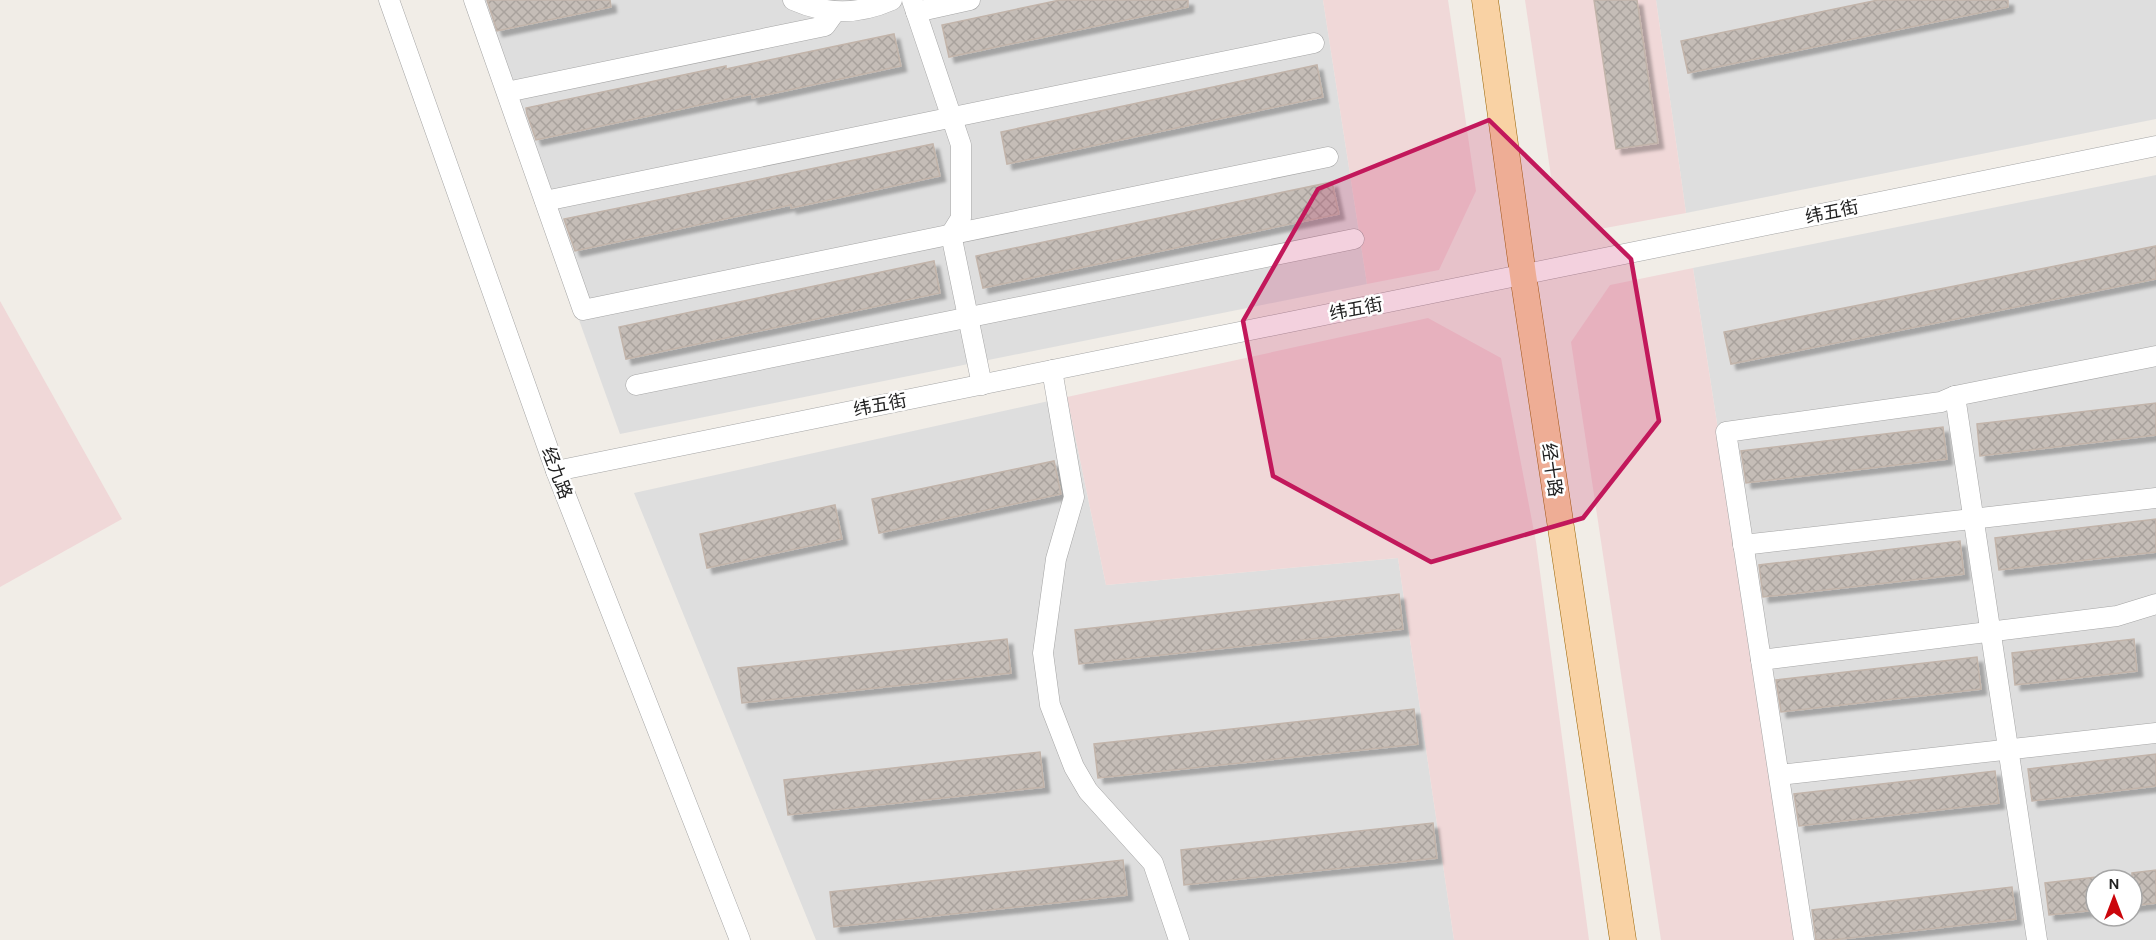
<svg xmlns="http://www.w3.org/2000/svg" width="2156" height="940" viewBox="0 0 2156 940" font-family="Karla,'Noto Sans SC',sans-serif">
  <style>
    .residential { fill: #dedede; fill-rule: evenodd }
    .commercial { fill: #f0d8d8 }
    .building { fill: url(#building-cross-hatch); stroke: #c2b4aa; stroke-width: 1.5; filter: url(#shadow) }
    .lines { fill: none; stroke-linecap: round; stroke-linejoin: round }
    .minor-casing { stroke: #a5a5a5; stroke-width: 21 }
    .major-casing { stroke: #996304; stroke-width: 27 }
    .minor { stroke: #fff; stroke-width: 20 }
    .major { stroke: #f9d2a4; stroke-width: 26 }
    .marked { fill: #c2185b; fill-opacity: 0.2; stroke: #c2185b; stroke-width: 4.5; stroke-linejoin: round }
    .labels { text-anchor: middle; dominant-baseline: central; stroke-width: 5; stroke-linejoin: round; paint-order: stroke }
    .street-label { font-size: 18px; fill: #212121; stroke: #fff }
  </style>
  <defs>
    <pattern id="building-cross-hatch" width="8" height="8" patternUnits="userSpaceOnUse" patternTransform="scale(1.5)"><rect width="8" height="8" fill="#c5bdb7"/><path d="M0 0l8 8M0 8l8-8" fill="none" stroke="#a9a29d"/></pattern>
    <filter id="shadow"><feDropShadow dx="5.5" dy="5.5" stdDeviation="1.5" flood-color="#0004"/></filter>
  </defs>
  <rect width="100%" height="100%" fill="#f1ede7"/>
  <!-- residential -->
  <g class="residential">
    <path d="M464,0h859l44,284 -747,150z"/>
    <path d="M1656,0h500v119l-470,94z"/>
    <path d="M2156,175v765h-359l-104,-672zM2096,880h36v36h-36z"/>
    <path d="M1067,397l39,188 292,-27 56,382h-638l-182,-447z"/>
  </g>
  <!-- commercial -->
  <g class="commercial">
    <path d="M1323,0h125l28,191 -37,79 -72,14z"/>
    <path d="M1525,0h131l30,213 -86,16 -48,-46z"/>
    <path d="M1693,268l104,672h-136l-90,-598 39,-57z"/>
    <path d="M0,301l122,218 -122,68z"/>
    <path d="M1428,318l73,40 35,184 53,398h-135l-56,-382 -292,27 -39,-188z"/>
  </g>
  <!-- building -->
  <g class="building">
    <path d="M487,0h123l1,7 -114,24z"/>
    <path d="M1060,0h128v7l-239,50 -7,-32z"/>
    <path d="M1594,0h43l21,143 -42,6z"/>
    <path d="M1878,0h130v7l-320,66 -7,-32z"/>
    <path d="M894,34l7,32 -149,32v-4l-216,46 -9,-26 -1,-6 200,-42v3z"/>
    <path d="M1317,65l6,32 -316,67 -6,-32z"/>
    <path d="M933,144l7,32 -149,32v-3l-216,46 -11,-32z"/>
    <path d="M1332,182l7,32 -356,74 -7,-32z"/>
    <path d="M2156,246v33l-425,85 -7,-32z"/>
    <path d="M934,261l6,32 -314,66 -7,-32z"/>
    <path d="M2156,403v32l-176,21 -3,-32z"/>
    <path d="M1943,427l4,32 -201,24 -5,-32z"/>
    <path d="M1054,461l7,33 -182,39 -7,-34z"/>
    <path d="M835,505l7,34 -135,29 -7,-34z"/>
    <path d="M2156,519v33l-157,18 -4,-32z"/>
    <path d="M1960,541l4,33 -201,23 -4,-32z"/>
    <path d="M1399,594l4,35 -324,35 -4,-34z"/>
    <path d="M1007,639l4,34 -269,30 -4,-35z"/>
    <path d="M2134,639l3,32 -122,14 -3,-32z"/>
    <path d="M1977,657l4,32 -200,23 -5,-32z"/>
    <path d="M1414,709l4,35 -320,34 -4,-34z"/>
    <path d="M1040,752l4,35 -256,28 -4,-35z"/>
    <path d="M2156,754v32l-124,15 -4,-32z"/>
    <path d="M1995,771l4,32 -200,23 -5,-32z"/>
    <path d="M1433,823l4,35 -253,27 -3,-35z"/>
    <path d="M1123,860l4,35 -293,32 -4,-35z"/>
    <path d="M2156,870v33l-24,3v-33z"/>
    <path d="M2096,877v33l-47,5 -4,-32z"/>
    <path d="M2012,887l4,32 -184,21h-16l-4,-30z"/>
  </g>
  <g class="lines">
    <!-- minor casing -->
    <g class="minor-casing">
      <g id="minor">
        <path d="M389,0l167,471 184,469"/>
        <path d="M474,0l109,310 745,-153"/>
        <path d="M793,0c34,15 65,15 99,0"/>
        <path d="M912,0l49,145v73l-10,16 31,151"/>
        <path d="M916,12l54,-12"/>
        <path d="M507,92l318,-66 10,-14"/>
        <path d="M545,201l769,-158"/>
        <path d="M1052,370l22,127 -18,62 -13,94 7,52 24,62 14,24 65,72 26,77"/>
        <path d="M636,385l718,-146"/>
        <path d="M1955,396l82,544"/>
        <path d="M556,471l1600,-325"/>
        <path d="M1743,545l413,-47"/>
        <path d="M1761,660l356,-44 39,-12"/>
        <path d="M1779,775l377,-42"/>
        <path d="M1804,940l-78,-508 215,-30 14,-6 201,-40"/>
      </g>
    </g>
    <!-- major casing -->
    <g class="major-casing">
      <path id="major" d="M1485,0l38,275 100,665"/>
    </g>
    <!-- minor -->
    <use href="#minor" class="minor"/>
    <!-- major -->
    <use href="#major" class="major"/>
  </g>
  <!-- marked area -->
  <path class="marked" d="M1489,120l142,139 28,162 -76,97 -152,44 -158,-86 -30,-155 75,-132z"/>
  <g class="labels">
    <!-- street labels -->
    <g class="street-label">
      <text transform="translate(1832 212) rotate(-12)">纬五街</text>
      <text transform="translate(1356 309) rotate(-11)">纬五街</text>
      <text transform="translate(880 405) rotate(-11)">纬五街</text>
      <text transform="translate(1552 470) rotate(82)">经十路</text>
      <text transform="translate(557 473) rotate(69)">经九路</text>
    </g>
  </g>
  <!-- north arrow -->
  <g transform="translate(2114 898)"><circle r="28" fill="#ffffff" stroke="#a6a6a6" stroke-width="1.5"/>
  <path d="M0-4.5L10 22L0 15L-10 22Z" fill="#cb060c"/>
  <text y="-9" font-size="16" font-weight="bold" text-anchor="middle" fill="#212121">N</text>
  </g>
</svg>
